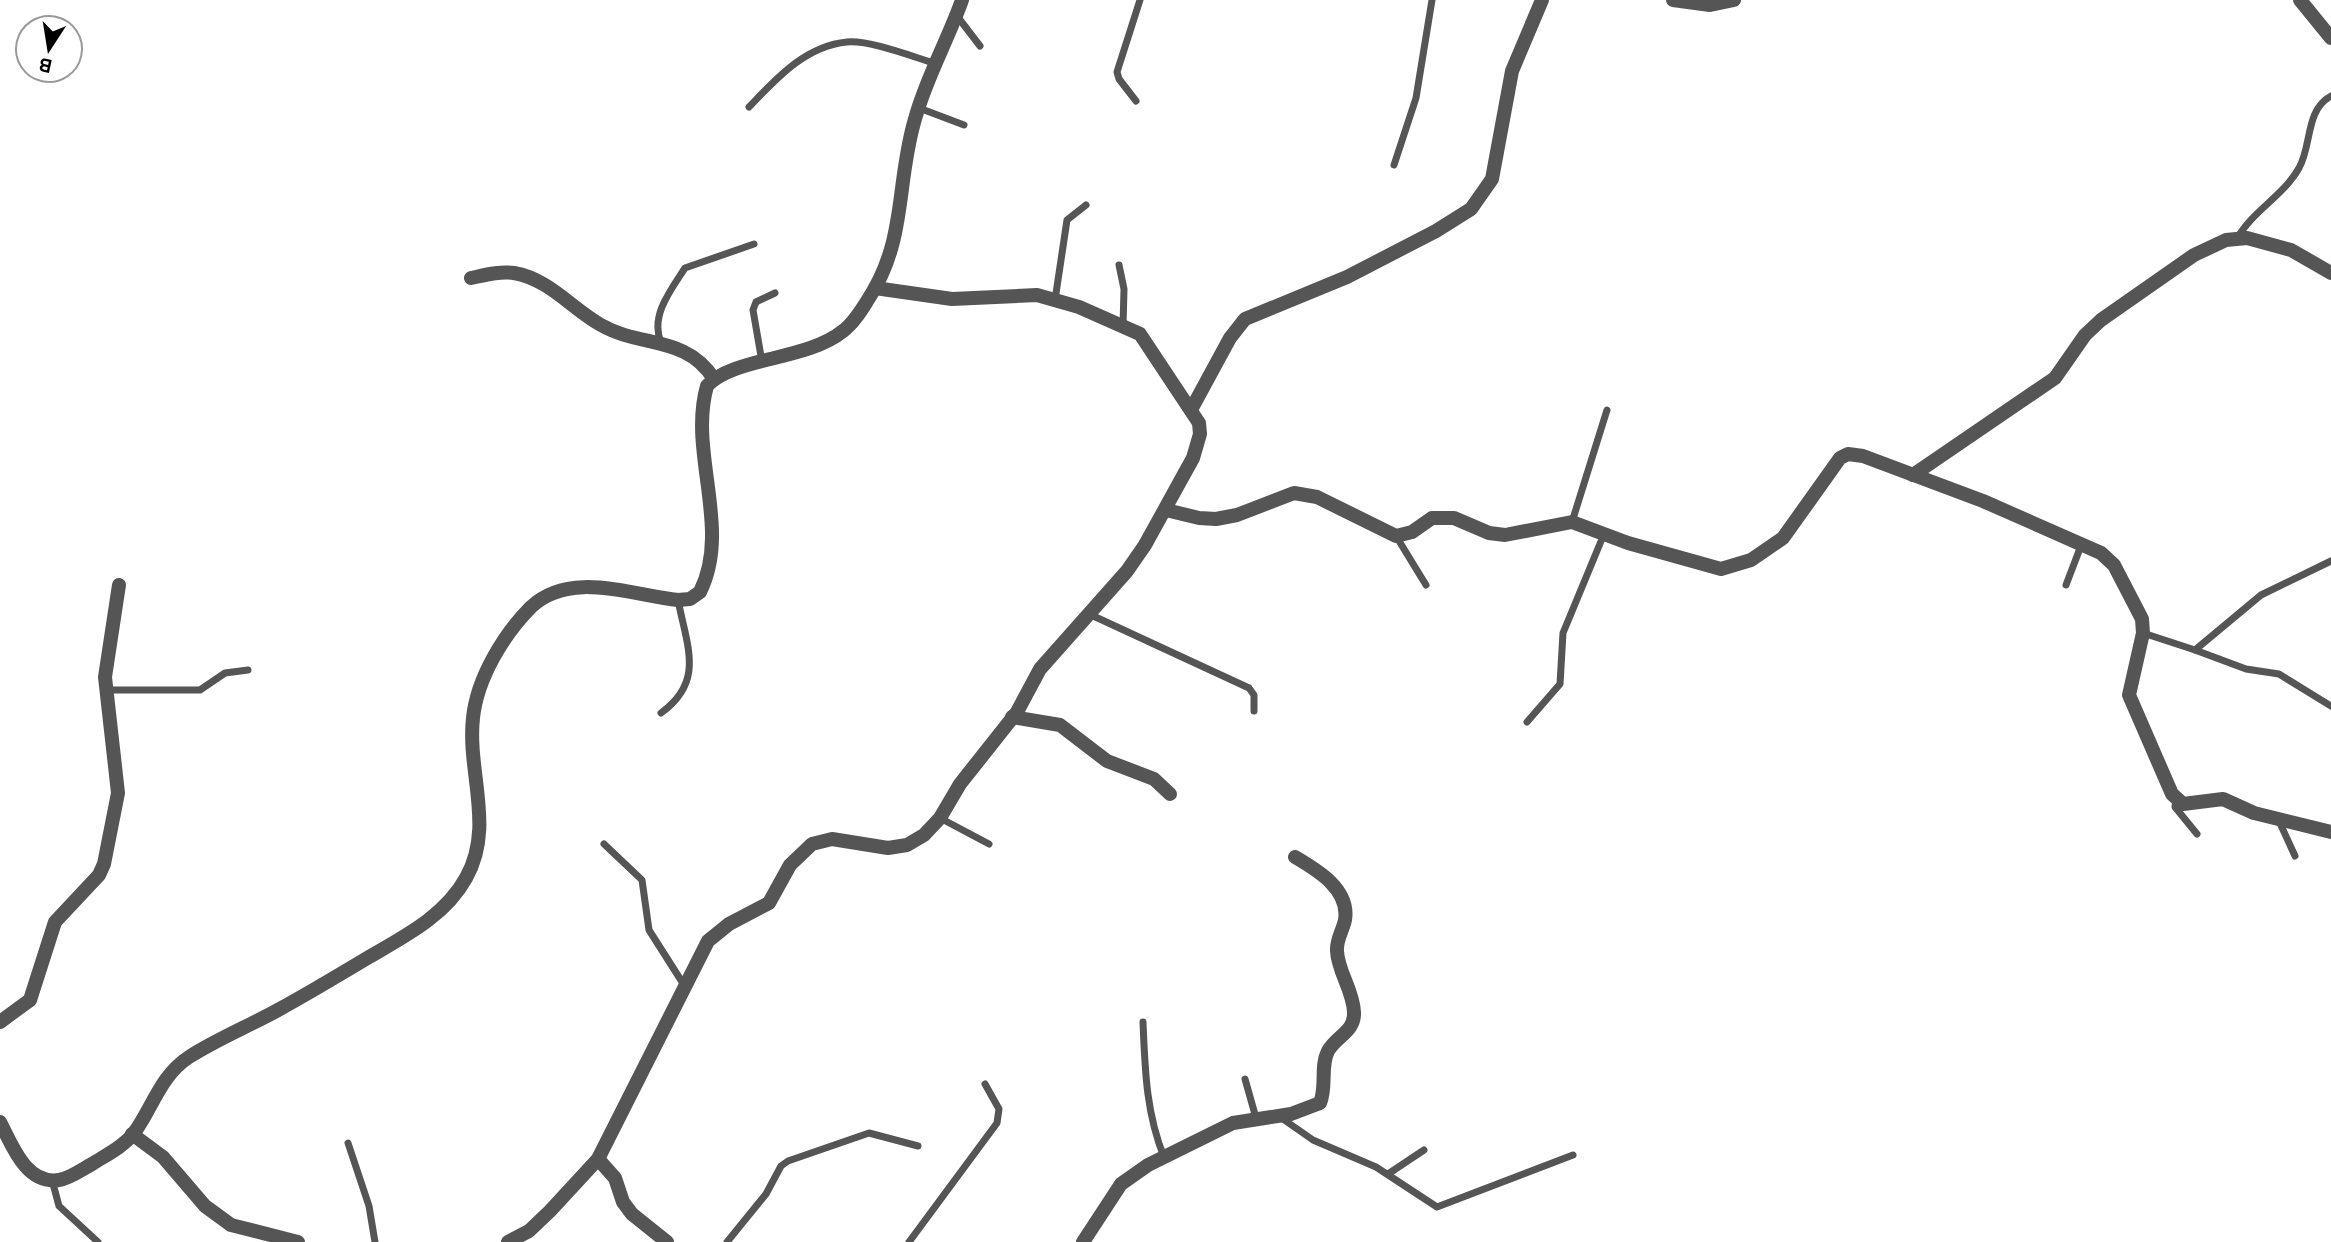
<svg xmlns="http://www.w3.org/2000/svg" width="2331" height="1242" viewBox="0 0 2331 1242" font-family="Overpass,sans-serif">
  <style>
    .lines { fill: none; stroke-linecap: round; stroke-linejoin: round }
    .lane { stroke: #555; stroke-width: 7 }
    .street { stroke: #555; stroke-width: 14 }
  </style>
  <rect width="100%" height="100%" fill="#fff"/>
  <g class="lines">
    <!-- lane -->
    <g class="lane">
      <path d="M957,16l23,30"/>
      <path d="M1136,101l-17,-22 -2,-7 23,-72"/>
      <path d="M749,107c27,-28 56,-61 98,-65 24,-2 66,15 90,22"/>
      <path d="M919,108l45,17"/>
      <path d="M1394,165l22,-67 16,-98"/>
      <path d="M2238,237c15,-26 46,-42 61,-69 13,-22 6,-58 32,-72"/>
      <path d="M1119,265l5,24 -1,37"/>
      <path d="M1055,300l12,-80 19,-15"/>
      <path d="M661,343c-11,-27 9,-52 24,-75l69,-24"/>
      <path d="M762,362l-9,-52 3,-8 19,-9"/>
      <path d="M1572,522l35,-112"/>
      <path d="M1396,536l30,49"/>
      <path d="M2066,585l16,-42"/>
      <path d="M1089,614l160,74 5,7v16"/>
      <path d="M2143,633l52,17 66,-55 70,-34"/>
      <path d="M2195,650l51,19 33,5 52,32"/>
      <path d="M107,690h93l25,-17 23,-3"/>
      <path d="M661,713c44,-32 26,-66 17,-113"/>
      <path d="M1527,722l33,-38 3,-51 41,-99"/>
      <path d="M2176,799l-1,8 22,27"/>
      <path d="M940,818l49,26"/>
      <path d="M2279,821l16,35"/>
      <path d="M604,844l38,36 7,50 35,55"/>
      <path d="M1143,1022c2,47 3,91 21,135"/>
      <path d="M1245,1079l11,39"/>
      <path d="M1280,1117l33,23 63,27 61,40 136,-52"/>
      <path d="M348,1143l21,63 6,36"/>
      <path d="M1388,1174l36,-24"/>
      <path d="M52,1180l7,26 39,36"/>
      <path d="M727,1242l39,-48 15,-28 7,-5 81,-28 49,13"/>
      <path d="M909,1242l88,-119 2,-14 -14,-25"/>
    </g>
    <!-- street -->
    <g class="street">
      <path d="M1673,0l37,5 24,-5"/>
      <path d="M2300,0l31,38"/>
      <path d="M471,278c14,-3 28,-7 43,-5 35,6 57,35 87,52 40,23 85,10 113,54"/>
      <path d="M1192,408l38,-70 15,-19 102,-42 89,-46 35,-22 21,-30 20,-108 30,-71"/>
      <path d="M1913,475l142,-97 30,-43 16,-15 93,-65 32,-15 21,-2 44,12 40,23"/>
      <path d="M1166,510l33,8 17,1 21,-4 57,-22 23,4 79,39 16,-4 20,-14h22l35,15 16,2 67,-13 56,21 93,26 30,-9 32,-22 57,-80 8,-4 15,2 120,45 118,52 13,12 28,54 1,14 -14,62 43,99 11,10 40,-5 31,14 77,19"/>
      <path d="M1012,717l48,8 47,36 47,18 16,15"/>
      <path d="M0,1022l30,-22 25,-78 44,-47 5,-11 14,-71 -13,-116 14,-92"/>
      <path d="M0,1122c12,23 26,63 59,58 12,-2 22,-10 33,-16 14,-9 31,-17 42,-31 19,-26 26,-57 55,-76 28,-18 60,-31 89,-47 31,-17 61,-35 91,-53 36,-21 76,-41 97,-79 29,-51 1,-106 7,-160 4,-40 31,-84 58,-111 39,-37 100,-12 147,-7l12,-1 10,-7c32,-64 -12,-140 7,-206 26,-29 99,-25 136,-55 11,-8 19,-22 26,-33 38,-59 27,-116 46,-179 11,-41 33,-79 47,-119"/>
      <path d="M132,1134l31,23 42,49 26,19 67,17"/>
      <path d="M598,1159l17,19 8,24 9,12 35,28"/>
      <path d="M508,1242l21,-11 21,-20 48,-52 110,-218 21,-17 40,-21 21,-38 22,-21 20,-5 56,9 19,-3 17,-10 16,-17 20,-34 57,-72 23,-43 87,-98 18,-26 48,-87 7,-24 -1,-11 -59,-89 -61,-27 -42,-12 -85,4 -77,-11"/>
      <path d="M1083,1242l38,-58 27,-19 85,-42 58,-9 29,-11c7,-16 0,-37 8,-52 8,-15 27,-19 26,-39 -1,-22 -16,-40 -17,-61 -1,-11 6,-21 8,-31 5,-31 -28,-50 -50,-63"/>
    </g>
  </g>
  <!-- north arrow -->
  <g transform="translate(49 49) rotate(192)"><circle r="33" fill="#ffffff" stroke="#999999" stroke-width="2"/>
  <path d="M0-5L12 26L0 18L-12 26Z" fill="#000000"/>
  <text y="-10" font-size="19" font-weight="bold" text-anchor="middle" fill="#000000">B</text>
  </g>
</svg>
